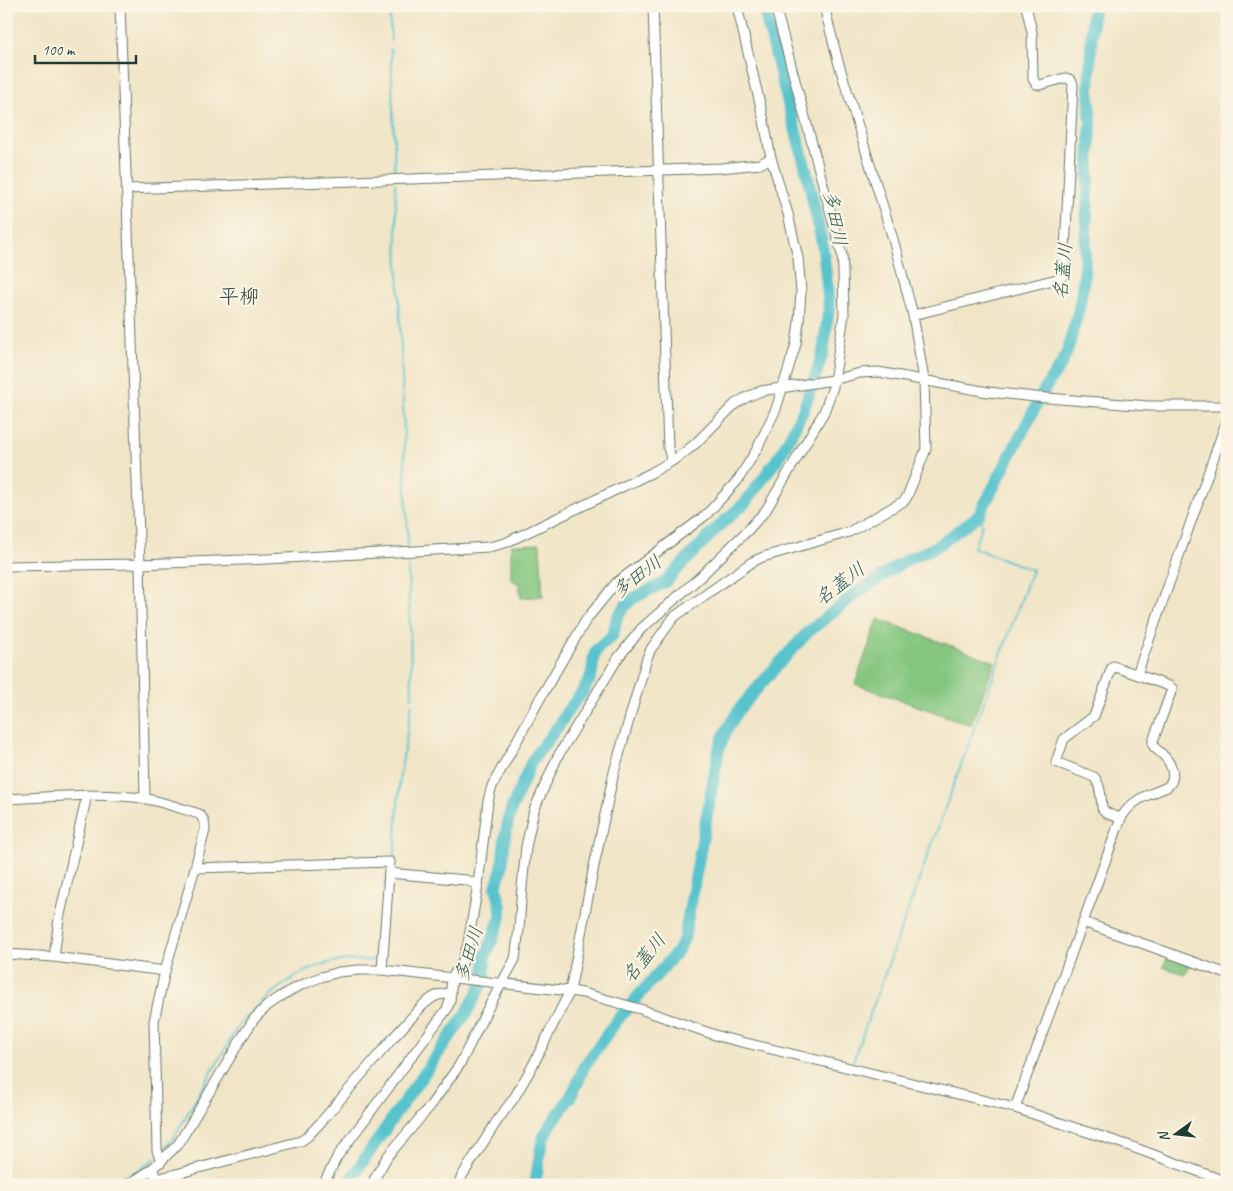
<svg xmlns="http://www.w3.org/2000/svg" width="1233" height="1191" viewBox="0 0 1233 1191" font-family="Caveat,'Klee One',sans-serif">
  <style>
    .green { fill: #84c680; stroke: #52825a }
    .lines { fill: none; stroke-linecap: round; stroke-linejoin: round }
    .stream { stroke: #56c3cd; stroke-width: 2 }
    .river { stroke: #56c3cd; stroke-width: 12 }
    .minor-casing { stroke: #687868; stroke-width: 11 }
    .minor { stroke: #fff; stroke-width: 9 }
    .labels { text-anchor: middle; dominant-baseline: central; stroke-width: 4.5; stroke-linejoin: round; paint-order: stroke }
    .water-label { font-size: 19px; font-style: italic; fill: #2d5e5a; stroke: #fcf5e5 }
    .quarter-label { font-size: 20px; fill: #1f3d34; stroke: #fcf5e5 }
  </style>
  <rect width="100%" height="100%" fill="#fcf5e5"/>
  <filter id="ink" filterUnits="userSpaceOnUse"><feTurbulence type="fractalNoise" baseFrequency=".02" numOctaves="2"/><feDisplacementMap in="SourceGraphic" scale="10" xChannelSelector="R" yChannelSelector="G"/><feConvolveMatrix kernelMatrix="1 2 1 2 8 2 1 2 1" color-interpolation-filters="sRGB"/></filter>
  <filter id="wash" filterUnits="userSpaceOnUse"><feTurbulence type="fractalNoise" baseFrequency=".0096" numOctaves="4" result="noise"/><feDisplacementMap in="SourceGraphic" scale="20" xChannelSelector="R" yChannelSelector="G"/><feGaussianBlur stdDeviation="1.12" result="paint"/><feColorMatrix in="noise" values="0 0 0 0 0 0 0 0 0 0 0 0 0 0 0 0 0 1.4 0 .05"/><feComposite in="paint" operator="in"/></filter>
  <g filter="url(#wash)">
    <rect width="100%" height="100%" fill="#f1e5c8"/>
    <!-- green -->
    <g class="green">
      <path d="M540,544l3,52 -22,2 -2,-14 -8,-5v-34z"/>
      <path d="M878,619l117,43 -24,63 -116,-41z"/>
      <path d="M1168,956l22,8 -4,11 -23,-8z"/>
    </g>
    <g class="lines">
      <!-- stream -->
      <g class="stream">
        <path d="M389,6l2,35"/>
        <path d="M391,50l4,126"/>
        <path d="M395,183l13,362"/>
        <path d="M409,559l-1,4 4,135"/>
        <path d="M394,867l6,-92 12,-71"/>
        <path d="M384,889l1,-12"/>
        <path d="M853,1061l179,-491 -58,-22 8,-23 -3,-10"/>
        <path d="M160,1153l13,-14 64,-111c27,-31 61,-62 103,-67 11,-2 24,0 35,-1l6,-34"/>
        <path d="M110,1185l30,-15 17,-13"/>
      </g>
      <!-- river -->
      <g class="river">
        <path d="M347,1185l47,-69 72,-102 19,-36v-20l16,-41v-10l-5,-20 6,-19 3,-32 6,-26 20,-47 7,-11 22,-28 8,-14 13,-16 8,-13 3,-9 2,-16 2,-6 17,-15 4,-18 9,-12 6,-6 33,-17 54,-56 26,-23 36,-49 22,-43 20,-58 6,-46 -4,-41 -3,-23 -16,-74 -22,-81 -21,-82"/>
        <path d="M535,1185l6,-38 3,-11 6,-10 21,-30 8,-16 4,-12 35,-49 59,-67 7,-13 35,-190 7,-18 14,-23 35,-40 33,-36 45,-36 53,-36 30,-13 43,-32 68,-130 14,-20 6,-13 12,-43 5,-32 7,-154 -2,-33 4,-84"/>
      </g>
    </g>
  </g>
  <g filter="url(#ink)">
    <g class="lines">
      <!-- minor casing -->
      <g class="minor-casing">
        <g id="minor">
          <path d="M120,6l20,558 5,234"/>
          <path d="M653,6l15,442 4,13"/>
          <path d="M126,189l595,-21 39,-4 11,-6"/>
          <path d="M913,315l144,-36 6,-3 1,-4 9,-187c-1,-5 -3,-6 -8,-7l-25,7 -4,-1 -3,-5 -1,-47 -6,-26"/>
          <path d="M6,566l134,-2 127,-5 222,-12 16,-4 19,-9 127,-61 21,-12 12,-8 12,-10 39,-39 12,-7 14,-6 72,-11 27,-7 18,-1 110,20 47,5 113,9h79"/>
          <path d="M1137,674l90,-254"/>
          <path d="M6,799c45,-2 91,-7 136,-1 18,3 40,11 57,16 5,5 6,9 6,16l-10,38 -30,103 -11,50 3,129 4,12"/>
          <path d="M195,868l195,-6 -1,11 77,7 12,5"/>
          <path d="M1083,922l144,52"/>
          <path d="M6,954l48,3 111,14"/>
          <path d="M54,957l5,-38 28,-124"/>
          <path d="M382,970l7,-97"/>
          <path d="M1015,1108l106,-290c12,-20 26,-22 46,-31 11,-9 4,-25 -5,-33 -3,-3 -7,-5 -9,-9 0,-1 0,-2 0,-4l18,-49 1,-4 -3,-2 -56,-20 -1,1 -18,49 -30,23 -8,23 38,15c7,8 7,21 8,31 4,7 12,8 19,10"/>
          <path d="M152,1169l5,10 144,-38 7,-5 13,-14 72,-84 30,-33 9,-7 6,-3 13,-2"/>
          <path d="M126,1185c21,-10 37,-25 53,-42l64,-107 11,-17 13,-13 13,-9 13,-8 13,-6 15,-6 18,-5 20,-2h23l188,21 13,2 57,16 81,28 294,71 112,37 100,37"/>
          <path d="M323,1185l14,-28 110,-148 3,-8 2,-24 10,-14 6,-19 10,-59 10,-84 4,-15 50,-91 44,-75 30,-37 90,-68 32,-35 19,-31 19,-40 20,-65 3,-22 2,-31 -3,-33 -10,-44 -17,-56 -7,-37 -27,-115"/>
          <path d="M371,1185l16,-28 44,-52 29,-41 27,-54 28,-51 4,-30 3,-42 4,-40 8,-37 24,-54 60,-98 23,-29 59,-52 48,-47 18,-20 58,-98 9,-25v-7l2,-5 9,-61 -1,-43 -1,-16 -67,-249"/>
          <path d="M458,1185l4,-9 35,-55 17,-23 18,-31 38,-76 23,-120 21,-99 33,-114 4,-9 23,-32 78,-55 11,-5 86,-25 55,-31 3,-4 19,-48 -2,-69 -11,-65 -20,-76 -55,-178 -14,-55"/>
        </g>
      </g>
      <!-- minor -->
      <use href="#minor" class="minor"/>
    </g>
  </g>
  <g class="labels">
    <!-- water labels -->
    <g class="water-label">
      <text transform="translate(835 218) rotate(79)">多田川</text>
      <text transform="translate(1063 271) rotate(-84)">名蓋川</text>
      <text transform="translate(637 577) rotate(-38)">多田川</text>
      <text transform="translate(840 584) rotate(-37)">名蓋川</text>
      <text transform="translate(469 954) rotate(-73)">多田川</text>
      <text transform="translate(644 958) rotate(-51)">名蓋川</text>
    </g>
    <!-- quarter labels -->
    <g class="quarter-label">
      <text x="239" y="296">平柳</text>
    </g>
  </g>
  <!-- margin -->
  <rect width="1233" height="1191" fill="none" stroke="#fcf5e5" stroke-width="25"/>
  <!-- north arrow -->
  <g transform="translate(1176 1134) rotate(255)" stroke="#fcf5e5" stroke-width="4" paint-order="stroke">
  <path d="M0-4L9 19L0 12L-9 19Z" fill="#1f3d34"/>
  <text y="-8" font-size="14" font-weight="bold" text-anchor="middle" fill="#1f3d34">N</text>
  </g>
  <!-- scale -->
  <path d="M35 55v8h101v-8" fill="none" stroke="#1f3d34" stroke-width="2.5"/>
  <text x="42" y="55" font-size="15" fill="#1f3d34" stroke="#fcf5e5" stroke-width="4" paint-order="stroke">100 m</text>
</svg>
